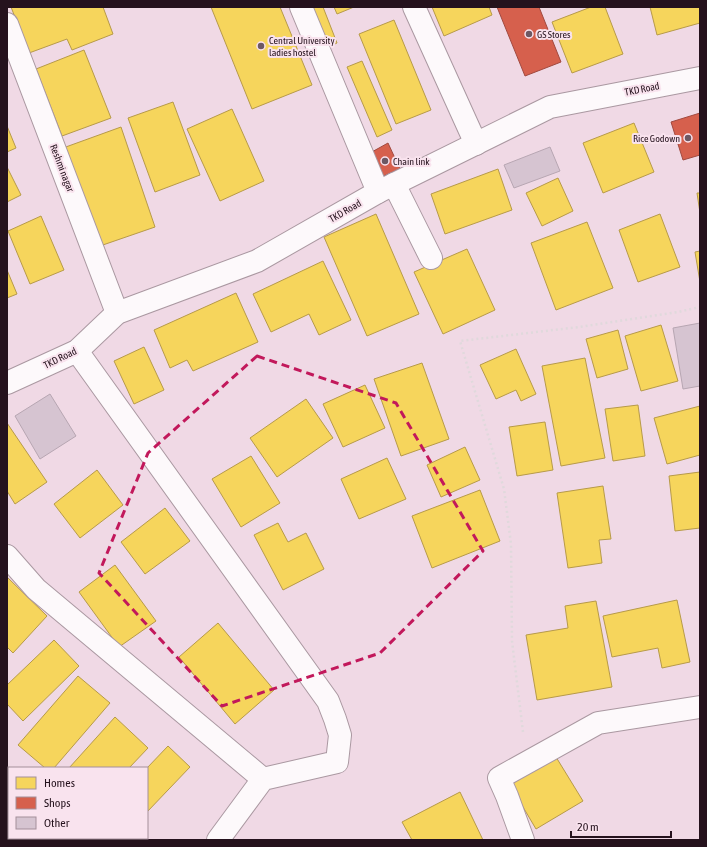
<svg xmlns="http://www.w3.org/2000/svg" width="707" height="847" viewBox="0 0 707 847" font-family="'Asap Condensed',sans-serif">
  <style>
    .homes { fill: #f6d55c; stroke: #b79a49 }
    .shops { fill: #d6604d; stroke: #a1493f }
    .building { fill: #d6c4d1; stroke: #b7a6b2 }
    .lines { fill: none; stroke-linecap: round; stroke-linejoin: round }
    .minor-casing { stroke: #aa98a1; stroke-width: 24 }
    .tertiary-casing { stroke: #aa98a1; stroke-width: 24 }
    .path { stroke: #e0d9dc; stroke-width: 2.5; stroke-dasharray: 2 3; stroke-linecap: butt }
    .minor { stroke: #fdf9fb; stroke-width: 22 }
    .tertiary { stroke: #fdf9fb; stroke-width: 22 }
    .marked { fill: none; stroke: #c2185b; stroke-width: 3; stroke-dasharray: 8 5; stroke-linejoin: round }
    .poi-dot { fill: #6c5863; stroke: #f9e3ee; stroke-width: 1.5 }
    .labels { text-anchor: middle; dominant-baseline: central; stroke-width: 4; stroke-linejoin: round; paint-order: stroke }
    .poi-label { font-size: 10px; fill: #25121d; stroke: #f9e3ee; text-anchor: start }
    .street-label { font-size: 10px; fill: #25121d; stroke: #f9e3ee }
  </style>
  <rect width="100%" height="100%" fill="#f0d9e5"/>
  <!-- homes -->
  <g class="homes">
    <path d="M11,7h92l10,27 -41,16 -5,-11 -38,14z"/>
    <path d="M211,7h69l32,78 -60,24z"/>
    <path d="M306,7h17l14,36 -14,6z"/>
    <path d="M334,7h20l-17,7z"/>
    <path d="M432,7h57l3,8 -48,21z"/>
    <path d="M591,7h14l18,47 -51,19 -20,-51z"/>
    <path d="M650,7h50v16l-43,12z"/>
    <path d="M394,20l37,90 -35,14 -37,-90z"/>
    <path d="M84,50l27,68 -49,18 -26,-67z"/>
    <path d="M362,61l30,69 -15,7 -30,-70z"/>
    <path d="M173,102l27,73 -45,17 -27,-74z"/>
    <path d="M232,109l32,72 -44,20 -33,-72z"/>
    <path d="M634,123l20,49 -51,21 -20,-50z"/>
    <path d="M7,126l9,22 -9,4z"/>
    <path d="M121,127l34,100 -58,20 -34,-99z"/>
    <path d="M7,167l14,28 -14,7z"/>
    <path d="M498,169l14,41 -67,24 -14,-40z"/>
    <path d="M558,178l15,33 -31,15 -16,-33z"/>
    <path d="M697,193h3v20z"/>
    <path d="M376,214l43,100 -52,22 -43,-99z"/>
    <path d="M660,214l20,53 -42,15 -19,-52z"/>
    <path d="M41,216l23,54 -34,14 -22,-53z"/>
    <path d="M587,222l26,66 -57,22 -25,-67z"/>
    <path d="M467,249l28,61 -52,24 -29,-62z"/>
    <path d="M700,251v31l-5,-30z"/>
    <path d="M323,261l28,59 -32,15 -10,-21 -38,18 -18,-38z"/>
    <path d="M7,270l10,24 -10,4z"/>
    <path d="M236,293l22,49 -65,29 -6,-11 -17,8 -16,-38z"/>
    <path d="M661,325l17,56 -37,10 -16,-55z"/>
    <path d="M618,330l10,39 -31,9 -11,-39z"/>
    <path d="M144,347l20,43 -30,14 -20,-43z"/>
    <path d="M516,349l20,45 -15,7 -5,-11 -20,9 -16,-34z"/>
    <path d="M585,358l20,100 -44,8 -19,-100z"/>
    <path d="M422,363l27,76 -48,17 -27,-77z"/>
    <path d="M365,385l20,43 -42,19 -20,-43z"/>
    <path d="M306,399l27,39 -56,39 -27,-39z"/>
    <path d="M638,405l7,51 -32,5 -8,-52z"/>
    <path d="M700,406v49l-33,9 -13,-46z"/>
    <path d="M545,422l8,48 -36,6 -8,-49z"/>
    <path d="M7,423l40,59 -32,22 -8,-13z"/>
    <path d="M465,447l15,33 -39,17 -14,-32z"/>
    <path d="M251,456l29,47 -39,24 -29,-48z"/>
    <path d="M387,458l19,41 -47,20 -18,-40z"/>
    <path d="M97,470l26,35 -43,33 -26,-34z"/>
    <path d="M700,472v56l-25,3 -6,-55z"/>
    <path d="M603,486l8,53 -12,1 3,23 -34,5 -11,-75z"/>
    <path d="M480,490l20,51 -68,27 -20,-52z"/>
    <path d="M165,508l25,33 -45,33 -24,-32z"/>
    <path d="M278,523l10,19 18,-9 18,36 -41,21 -29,-55z"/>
    <path d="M115,565l41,56 -37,26 -40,-55z"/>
    <path d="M7,577l40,39 -34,37 -6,-6z"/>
    <path d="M677,600l13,62 -28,6 -4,-20 -46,9 -9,-41z"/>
    <path d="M596,601l16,86 -75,13 -11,-65 42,-7 -3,-22z"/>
    <path d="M218,623l56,67 -39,34 -56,-67z"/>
    <path d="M54,640l25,26 -56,55 -16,-17v-19z"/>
    <path d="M78,676l32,27 -56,65h-9l-27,-23z"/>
    <path d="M115,717l33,31 -19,20h-60z"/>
    <path d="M168,746l22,21 -43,45v-44z"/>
    <path d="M556,757l27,44 -47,28 -26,-44z"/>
    <path d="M460,792l23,48h-71l-10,-18z"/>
    <path d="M7,805l2,3v30h22l2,2h-26z"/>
  </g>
  <!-- shops -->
  <g class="shops">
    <path d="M497,7h42l22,55 -36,14z"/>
    <path d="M700,113v42l-17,5 -12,-38z"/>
    <path d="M388,143l12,26 -21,9 -9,-25z"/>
  </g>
  <!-- building -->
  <g class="building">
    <path d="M550,147l10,24 -46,17 -10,-23z"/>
    <path d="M700,323v63l-17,3 -10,-61z"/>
    <path d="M50,394l26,42 -36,23 -25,-43z"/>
  </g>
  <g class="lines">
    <!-- minor casing -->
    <g class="minor-casing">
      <g id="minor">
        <path d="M301,7l77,185"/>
        <path d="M414,7l62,137"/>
        <path d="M7,24l110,289"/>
        <path d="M394,184l37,74"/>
        <path d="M77,351l251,350 7,18 5,16 -3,27 -74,17 -45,61"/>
        <path d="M7,556l29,33 227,190"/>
        <path d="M114,838l4,2"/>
        <path d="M95,840l1,-2"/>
        <path d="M523,840l-16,-44 -8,-18 99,-55 102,-16"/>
      </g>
    </g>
    <!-- tertiary casing -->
    <g class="tertiary-casing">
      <path id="tertiary" d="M7,383l70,-32 40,-38 140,-52 121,-69 172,-85 150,-29"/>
    </g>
    <!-- path -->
    <path class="path" d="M523,732l-11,-91 -1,-97 -7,-55 -44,-148 119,-14 99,-15 22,-5"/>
    <!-- minor -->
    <use href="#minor" class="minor"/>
    <!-- tertiary -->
    <use href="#tertiary" class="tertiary"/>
  </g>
  <!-- marked area -->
  <path class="marked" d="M257,356l139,47 87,148 -103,102 -158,53 -123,-133 49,-120z"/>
  <!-- markers -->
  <g class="poi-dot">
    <circle cx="529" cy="34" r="4"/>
    <circle cx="261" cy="46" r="4"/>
    <circle cx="688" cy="138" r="4"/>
    <circle cx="385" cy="161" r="4"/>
  </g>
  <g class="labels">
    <!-- poi labels -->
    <g class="poi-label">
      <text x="537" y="34">GS Stores</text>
      <text x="269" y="40">Central University<tspan x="269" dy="12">ladies hostel</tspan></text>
      <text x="680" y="138" text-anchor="end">Rice Godown</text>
      <text x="393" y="161">Chain link</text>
    </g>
    <!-- street labels -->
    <g class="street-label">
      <text transform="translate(642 89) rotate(-11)">TKD Road</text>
      <text transform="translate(62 168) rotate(69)">Reshmi nagar</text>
      <text transform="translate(345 211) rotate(-30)">TKD Road</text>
      <text transform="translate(60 358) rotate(-26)">TKD Road</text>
    </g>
  </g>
  <!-- border -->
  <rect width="707" height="847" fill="none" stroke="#25121d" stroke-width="16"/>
  <!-- legend -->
  <rect x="8" y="767" width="140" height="72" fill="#f9e3ee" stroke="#a48f9a"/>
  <rect x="16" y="777" width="20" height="12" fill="#f6d55c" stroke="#a48f9a"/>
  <text x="44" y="787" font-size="12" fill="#25121d">Homes</text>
  <rect x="16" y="797" width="20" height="12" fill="#d6604d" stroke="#a48f9a"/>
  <text x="44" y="807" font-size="12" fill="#25121d">Shops</text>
  <rect x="16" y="817" width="20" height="12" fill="#d6c4d1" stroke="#a48f9a"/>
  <text x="44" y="827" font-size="12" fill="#25121d">Other</text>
  <!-- scale -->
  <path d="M571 831v6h100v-6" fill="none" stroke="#25121d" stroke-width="2"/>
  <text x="577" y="831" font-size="12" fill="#25121d" stroke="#f9e3ee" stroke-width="3" paint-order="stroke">20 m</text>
</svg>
